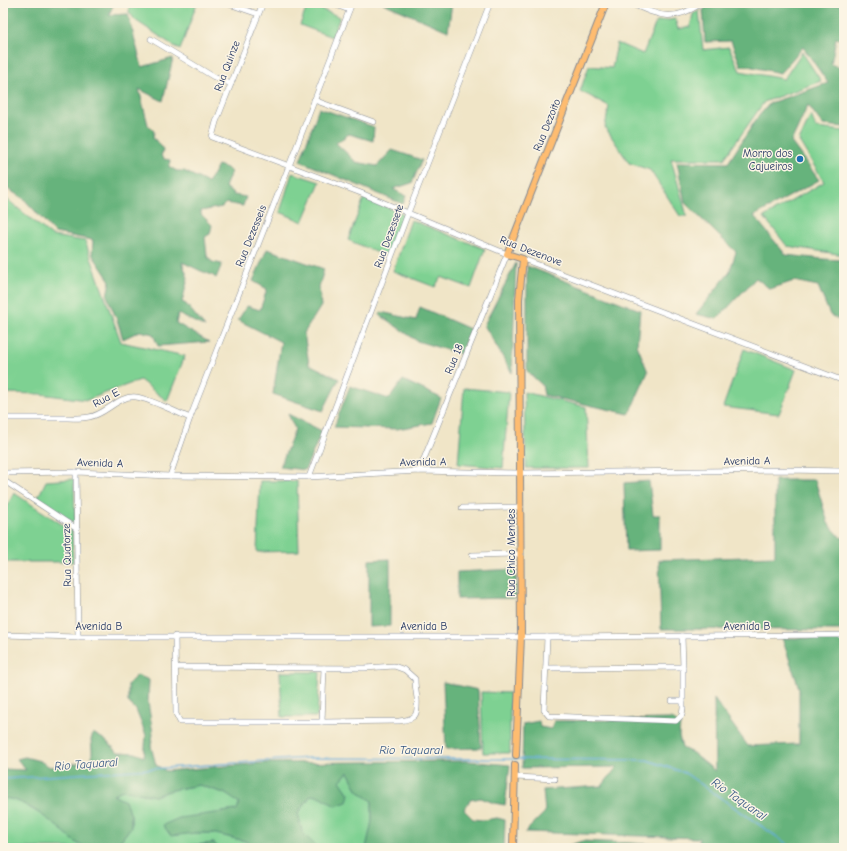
<svg xmlns="http://www.w3.org/2000/svg" width="847" height="851" viewBox="0 0 847 851" font-family="'Comic Neue',sans-serif">
  <style>
    .green { fill: #7ed192; stroke: #4c8078 }
    .forest { fill: #66b37c; stroke: #40716d }
    .lines { fill: none; stroke-linecap: round; stroke-linejoin: round }
    .stream { stroke: #62acda; stroke-width: 1.5 }
    .minor-casing { stroke: #868a92; stroke-width: 6 }
    .major-casing { stroke: #868a92; stroke-width: 8 }
    .minor { stroke: #fff; stroke-width: 5 }
    .major { stroke: #febc70; stroke-width: 6 }
    .poi-dot { fill: #1f6fb2; stroke: #fcf5e5; stroke-width: 1.5 }
    .labels { text-anchor: middle; dominant-baseline: central; stroke-width: 3; stroke-linejoin: round; paint-order: stroke }
    .street-label { font-size: 11px; fill: #1b2f5e; stroke: #fcf5e5 }
    .poi-label { font-size: 11px; fill: #1b2f5e; stroke: #fcf5e5; text-anchor: end }
    .water-label { font-size: 12px; font-style: italic; fill: #305483; stroke: #fcf5e5 }
  </style>
  <rect width="100%" height="100%" fill="#fcf5e5"/>
  <filter id="ink" filterUnits="userSpaceOnUse"><feTurbulence type="fractalNoise" baseFrequency=".025" numOctaves="2"/><feDisplacementMap in="SourceGraphic" scale="8" xChannelSelector="R" yChannelSelector="G"/><feConvolveMatrix kernelMatrix="1 2 1 2 8 2 1 2 1" color-interpolation-filters="sRGB"/></filter>
  <filter id="wash" filterUnits="userSpaceOnUse"><feTurbulence type="fractalNoise" baseFrequency=".012" numOctaves="4" result="noise"/><feDisplacementMap in="SourceGraphic" scale="16" xChannelSelector="R" yChannelSelector="G"/><feGaussianBlur stdDeviation="0.9" result="paint"/><feColorMatrix in="noise" values="0 0 0 0 0 0 0 0 0 0 0 0 0 0 0 0 0 1.4 0 .05"/><feComposite in="paint" operator="in"/></filter>
  <g filter="url(#wash)">
    <rect width="100%" height="100%" fill="#f0e5c7"/>
    <!-- green -->
    <g class="green">
      <path d="M129,3h68l-17,47 -45,-30 -6,-8z"/>
      <path d="M308,4l32,13 -8,20 -32,-12z"/>
      <path d="M699,10l4,40 26,-3 11,24 44,8 18,-27 19,29 -57,21 -40,57h-53l16,57h-7l-30,-46 -21,-7 -24,-36 4,-21 -29,-15 9,-25 23,2 5,-25 26,11 13,-32 19,-3 3,10 12,-2 3,-13z"/>
      <path d="M811,115l5,13 28,3v123h-7l-50,-8 -23,-29 60,-35 -25,-41z"/>
      <path d="M292,173l28,9 -17,40 -23,-10z"/>
      <path d="M3,196l49,40 33,5 36,101 64,14 -18,45 -27,-21 -53,20 -47,-6 -37,-1z"/>
      <path d="M364,198l40,16 -16,43 -40,-17z"/>
      <path d="M411,220l74,29 -14,39 -30,-11 -6,10 -42,-16z"/>
      <path d="M744,349l52,21 -17,44 -56,-7z"/>
      <path d="M464,388l45,4 -6,76 -45,-4z"/>
      <path d="M524,392l62,15 3,61h-63z"/>
      <path d="M74,479l1,45 -38,-25 9,-18z"/>
      <path d="M260,481h37l2,70 -42,1z"/>
      <path d="M14,493l58,38 1,31h-70v-49z"/>
      <path d="M280,672h40l-3,45h-35z"/>
      <path d="M481,692l29,1v60h-27z"/>
      <path d="M348,772l10,19 14,10v20l-5,27h-49l-16,-16 -4,-18 13,-19 11,2 13,9 14,-12 -9,-13z"/>
      <path d="M199,785l25,8 16,10 -3,7 -16,2 -26,21h17l33,8 11,7h-38l-4,-5 -46,5h-19l-15,-2 -1,2h-18l16,-21v-12l-6,-14 -12,-6 9,-5 33,6 17,-6z"/>
      <path d="M7,798l13,4 27,16 32,26 9,3 15,1h-100v-49z"/>
    </g>
    <!-- forest -->
    <g class="forest">
      <path d="M3,3h111l-5,12 19,-1 14,53 31,-9 -10,43 -24,-12 9,36 6,6 -1,7 8,7 2,6 -2,5 3,3 6,1 -1,7 8,4h7l24,12 10,-18 9,3 4,4 -6,15 9,8 12,2 -3,9 -17,-3 -4,4 -21,4v3l11,11 -2,9 -5,3 2,19 5,6 10,2 -6,14 -4,-3 -11,-4 -19,-9 6,16 -6,24 4,2 19,23 -27,-13 -2,9 33,19 -51,4 -5,-12 -13,-3 -17,8 -6,-19 -10,-24 3,-15 -18,-27 1,-14 -38,-7 -31,-34 -21,-13z"/>
      <path d="M383,3h69l-4,28z"/>
      <path d="M710,3h122l12,3v35l-8,-3 -5,26 13,6v57l-21,-2 -15,-20 -17,37 28,38 -65,36 32,39 37,4 21,1v62l-14,-7 -12,-29 -24,-5 -24,8 -14,-11 -39,41 -21,-5 33,-41 7,-21 -51,-49 -8,-41 51,1 29,-45 13,-15 58,-20 -25,-36 -23,26 -32,-7h-7l-10,-25 -26,1 -2,-32z"/>
      <path d="M319,108l55,19 -1,14 -24,-7 -13,9 20,19 21,4 15,-16 30,10 -10,23 -19,6 13,7 -3,8 -103,-43z"/>
      <path d="M267,249l57,20 -5,18 2,19 -17,27 5,31 30,15 -16,32 -50,-17 8,-52 -43,-22 9,-14 13,4 7,-21 -14,-8z"/>
      <path d="M516,263l-4,110 -28,-48z"/>
      <path d="M527,266l113,44 -3,35 11,27 -19,42 -85,-19 -2,-10 -15,-14z"/>
      <path d="M420,307l50,22 -10,25 -43,-13 -37,-26 1,-3 35,8z"/>
      <path d="M403,380l38,18 -9,25 -35,6 -63,-2 16,-41 39,13z"/>
      <path d="M288,414l34,17 -17,39 -25,-3 15,-38z"/>
      <path d="M775,480h40l13,43 13,15 3,-1v93l-183,-1 -2,-69 116,-4z"/>
      <path d="M649,481l4,34h7v35l-34,1 -2,-68z"/>
      <path d="M390,559v67l-21,1v-67z"/>
      <path d="M516,569v29l-59,1v-27z"/>
      <path d="M782,638h62v210h-283l21,-7 116,5 1,-8 -174,-6 20,-20 -2,-22 59,-4 15,-19 -95,1 1,-44 16,-3 1,6 11,2 3,-8 118,-2 8,5 -1,12 3,12 11,5 22,18 -1,-72 34,47 51,-2v-56z"/>
      <path d="M137,675l12,5 -1,22 5,32 -2,12 5,19 10,6 98,-8 203,-2 43,4 -5,40 -11,-2 -13,-5 -11,2 -6,10 9,9 10,1 14,-2 8,2 -1,28h-57l-11,-1 -4,1h-66l6,-27v-20l-14,-10 -10,-19 -8,9 9,13 -2,8 -12,4 -13,-9 -11,-2 -13,18 4,19 16,16h-62l-11,-7 -33,-8h-17l-24,3 -8,-11 16,-7 58,-8 2,-7 -15,-10 -25,-8 -27,5 -17,6 -33,-6 -9,5 12,6 6,14v12l-16,21c-11,0 -26,2 -37,-4 -5,-3 -9,-8 -14,-12 -12,-10 -46,-37 -61,-33v-30l23,1 -9,-11 8,-2 15,4 10,6 42,-6v-11l-1,-10 2,-7 12,7 13,12 17,1 9,4 2,-22 -10,-25 -8,-8v-18z"/>
      <path d="M443,682l35,8 3,58 -35,1z"/>
      <path d="M214,843l4,5h-50z"/>
    </g>
    <g class="lines">
      <!-- stream -->
      <path class="stream" d="M3,779l306,-21 338,2 38,13 108,75"/>
    </g>
  </g>
  <g filter="url(#ink)">
    <g class="lines">
      <!-- minor casing -->
      <g class="minor-casing">
        <g id="minor">
          <path d="M226,3l32,11"/>
          <path d="M263,3l-47,119 -4,15 149,56 47,20 99,41 -88,217"/>
          <path d="M331,3l18,7"/>
          <path d="M630,3c30,13 42,20 72,0"/>
          <path d="M151,39l63,38 17,7"/>
          <path d="M314,100l60,22"/>
          <path d="M523,259l321,122"/>
          <path d="M3,418c19,0 39,0 58,0 9,0 19,1 28,-1 17,-2 29,-22 47,-20 15,2 39,15 54,21"/>
          <path d="M76,472l2,165"/>
          <path d="M3,473l73,-1 94,4 139,1 110,-6 101,2 267,-3 57,1"/>
          <path d="M170,476l20,-58 99,-252 63,-163"/>
          <path d="M309,477l99,-264 82,-210"/>
          <path d="M3,480l74,49"/>
          <path d="M462,508l59,-1"/>
          <path d="M472,555l49,-1"/>
          <path d="M3,635l75,2h469l297,-2"/>
          <path d="M175,636l1,78 4,8h142l77,-1c18,-2 19,-6 18,-23 -1,-6 -2,-13 -2,-19l-10,-9 -11,-4 -29,2 -189,-1"/>
          <path d="M547,637l-3,73 5,6 127,5 6,-6 1,-7v-41l-1,-31"/>
          <path d="M546,668l137,-1"/>
          <path d="M672,701h11"/>
          <path d="M322,722l2,-54"/>
          <path d="M515,777l40,2"/>
        </g>
      </g>
      <!-- major casing -->
      <g class="major-casing">
        <g id="major">
          <path d="M516,755l5,-119 -2,-337 4,-40 -16,-5 99,-251"/>
          <path d="M513,848l2,-83"/>
        </g>
      </g>
      <!-- minor -->
      <use href="#minor" class="minor"/>
      <!-- major -->
      <use href="#major" class="major"/>
    </g>
  </g>
  <!-- markers -->
  <circle class="poi-dot" cx="800" cy="159" r="4"/>
  <g class="labels">
    <!-- street labels -->
    <g class="street-label">
      <text transform="translate(227 66) rotate(-69)">Rua Quinze</text>
      <text transform="translate(547 125) rotate(-68)">Rua Dezoito</text>
      <text transform="translate(251 236) rotate(-68)">Rua Dezesseis</text>
      <text transform="translate(389 236) rotate(-70)">Rua Dezessete</text>
      <text transform="translate(531 251) rotate(21)">Rua Dezenove</text>
      <text transform="translate(454 359) rotate(-68)">Rua 18</text>
      <text transform="translate(106 398) rotate(-28)">Rua E</text>
      <text transform="translate(747 461) rotate(-1)">Avenida A</text>
      <text transform="translate(423 462) rotate(-1)">Avenida A</text>
      <text transform="translate(100 463) rotate(2)">Avenida A</text>
      <text transform="translate(511 553) rotate(-90)">Rua Chico Mendes</text>
      <text transform="translate(67 555) rotate(-91)">Rua Quatorze</text>
      <text x="99" y="626">Avenida B</text>
      <text x="424" y="626">Avenida B</text>
      <text x="747" y="626">Avenida B</text>
    </g>
    <!-- poi labels -->
    <g class="poi-label">
      <text x="792" y="153">Morro dos<tspan x="792" dy="13">Cajueiros</tspan></text>
    </g>
    <!-- water labels -->
    <g class="water-label">
      <text x="411" y="750">Rio Taquaral</text>
      <text transform="translate(86 764) rotate(-4)">Rio Taquaral</text>
      <text transform="translate(739 799) rotate(35)">Rio Taquaral</text>
    </g>
  </g>
  <!-- margin -->
  <rect width="847" height="851" fill="none" stroke="#fcf5e5" stroke-width="16"/>
</svg>
